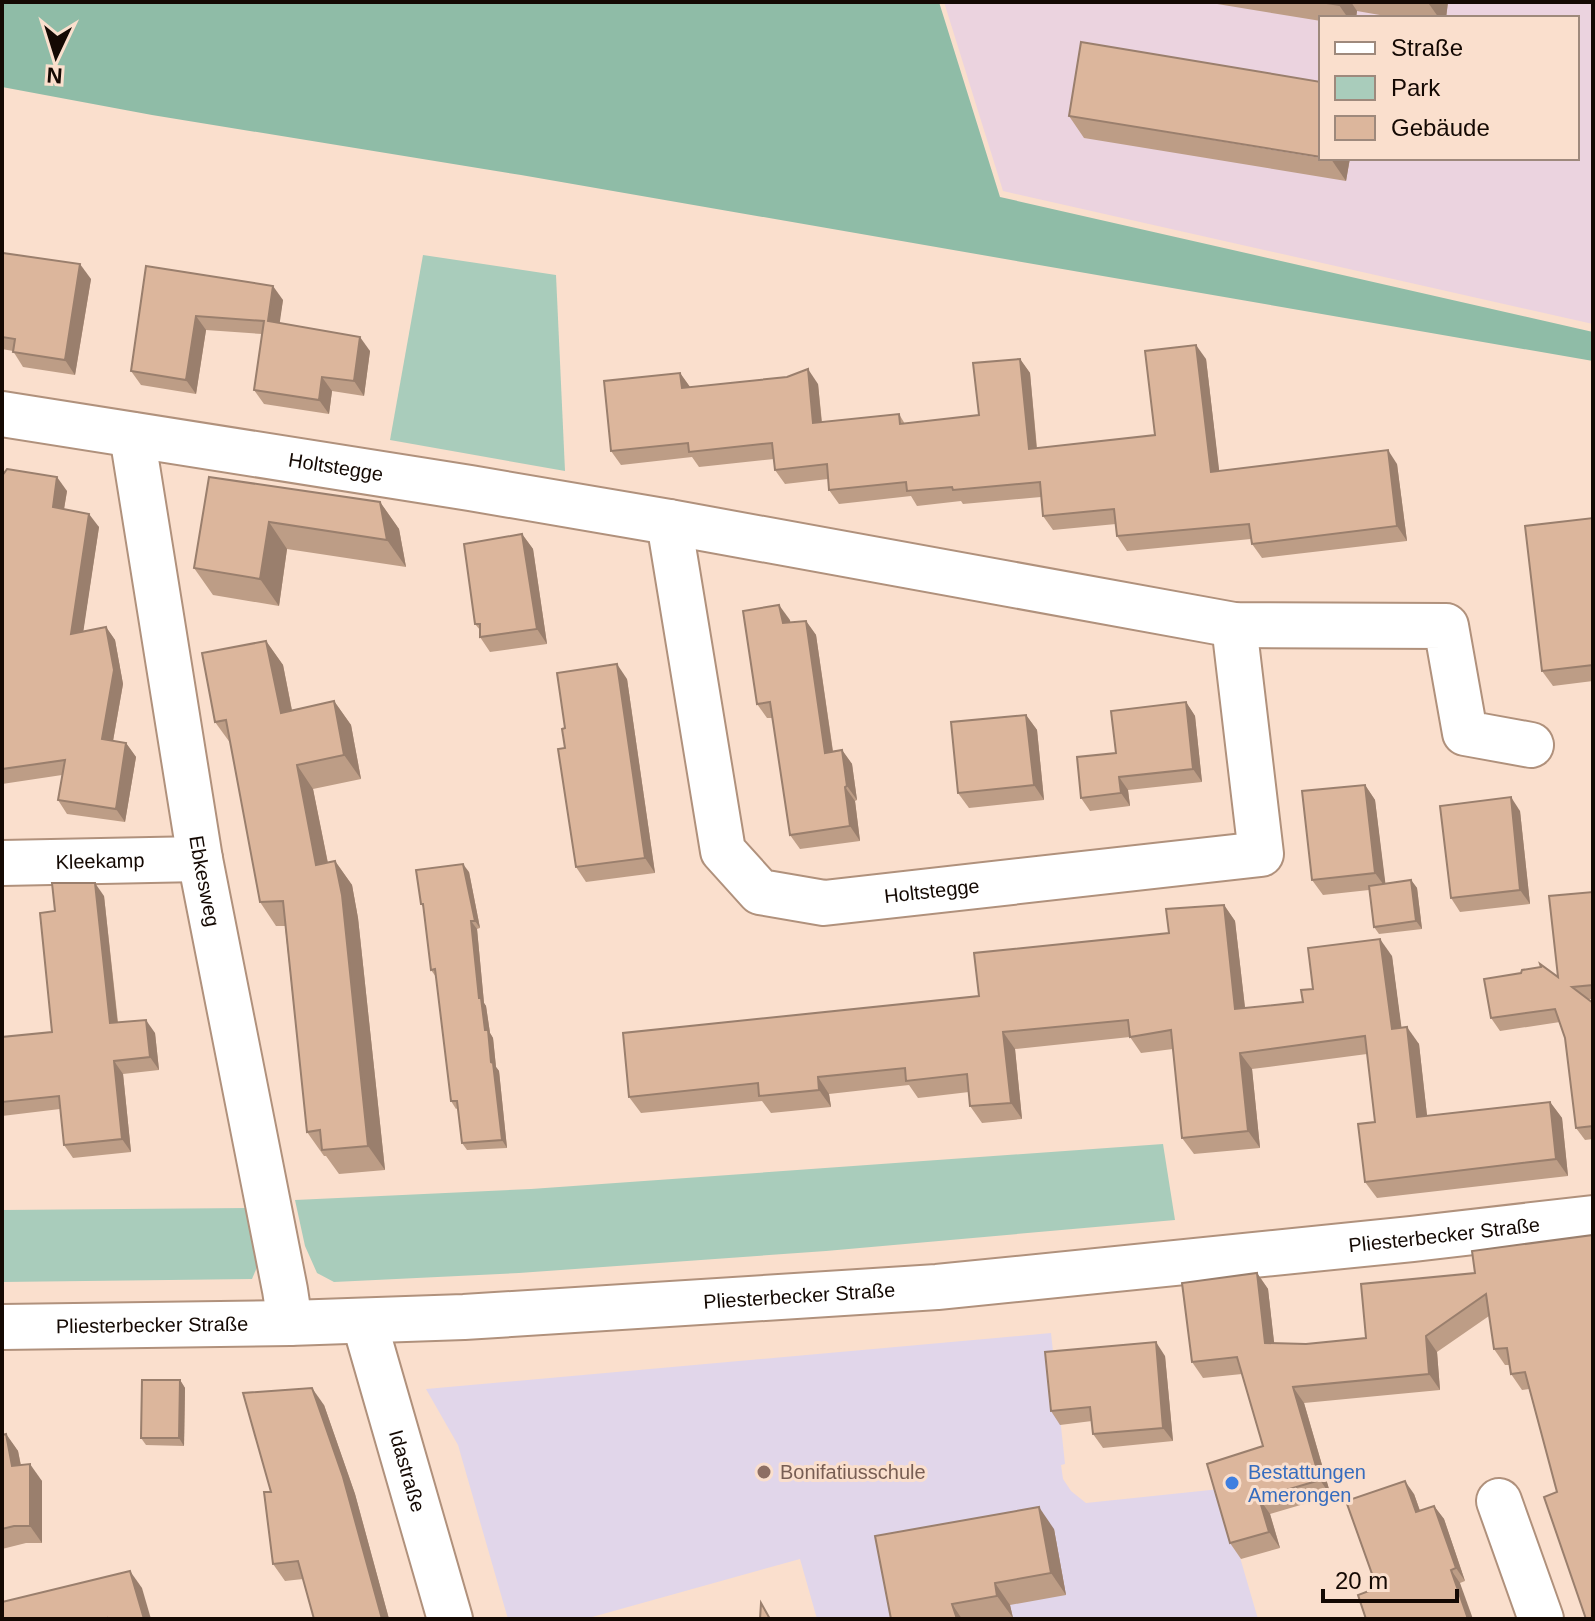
<svg xmlns="http://www.w3.org/2000/svg" width="1595" height="1621" viewBox="0 0 1595 1621" font-family="Arial,sans-serif">
  <style>
    .industrial { fill: #ebd3df; fill-rule: evenodd }
    .education { fill: #e1d6ea }
    .green { fill: #a9ccbb }
    .forest { fill: #8fbca7 }
    .lines { fill: none; stroke-linecap: round; stroke-linejoin: round }
    .street-casing { stroke: #b0917c; stroke-width: 48 }
    .secondary-casing { stroke: #b0917c; stroke-width: 48 }
    .street { stroke: #fff; stroke-width: 44 }
    .secondary { stroke: #fff; stroke-width: 44 }
    .wall { fill: #bd9d86 }
    .shaded-wall { fill: #9a7f6d }
    .building { fill: #dcb69c; stroke: #9a7f6d; stroke-width: 2 }
    .education-dot { fill: #8d6e63; stroke: #fadfcd; stroke-width: 3 }
    .shop-dot { fill: #3f7fe0; stroke: #fadfcd; stroke-width: 3 }
    .labels { text-anchor: middle; dominant-baseline: central; stroke-width: 6; stroke-linejoin: round; paint-order: stroke }
    .street-label { font-size: 20px; fill: #140903; stroke: #fadfcd }
    .education-label { font-size: 20px; fill: #785e54; stroke: #fadfcd; text-anchor: start }
    .shop-label { font-size: 20px; fill: #366cbe; stroke: #fadfcd; text-anchor: start }
  </style>
  <rect width="100%" height="100%" fill="#fadfcd"/>
  <!-- industrial -->
  <path class="industrial" d="M944,2h649v322l-590,-133zM1321,18h256v140h-256z"/>
  <!-- education -->
  <path class="education" d="M1051,1333l14,131 -4,1 2,14 8,12 15,12 134,-14 38,130h-441l-17,-60 -215,60h-77l-50,-174 -32,-56z"/>
  <!-- green -->
  <g class="green">
    <path d="M423,255l133,20 9,196 -175,-31z"/>
    <path d="M1163,1144l12,76 -349,31 -307,22 -185,9 -17,-9 -12,-27 -10,-46 236,-11z"/>
    <path d="M247,1208l13,52 -8,19 -250,3v-72z"/>
  </g>
  <!-- forest -->
  <path class="forest" d="M2,2h937l61,195 593,135v29l-1072,-186 -369,-60 -150,-28z"/>
  <g class="lines">
    <!-- street casing -->
    <g class="street-casing">
      <g id="street">
        <path id="s1" d="M2,414l468,74 199,34 565,103 212,1 19,107 66,12"/>
        <path id="s2" d="M132,435l68,424 85,431 5,33"/>
        <path id="s3" d="M669,522l54,329 37,41 64,11 437,-49 -27,-229"/>
        <path id="s4" d="M2,863l198,-4"/>
        <path id="s5" d="M364,1321l86,298"/>
        <path d="M1499,1501l42,118"/>
      </g>
    </g>
    <!-- secondary casing -->
    <g class="secondary-casing">
      <g id="secondary">
        <path id="s6" d="M2,1327l288,-4 174,-6 473,-30 475,-48 181,-21"/>
      </g>
    </g>
    <!-- street -->
    <use href="#street" class="street"/>
    <!-- secondary -->
    <use href="#secondary" class="secondary"/>
  </g>
  <!-- wall -->
  <g class="wall">
    <path d="M1205,2h243l-2,16h-49l-40,-7 -1,7h-35v3z"/>
    <path d="M1069,116l252,42h29l-4,23 -262,-43z"/>
    <path d="M2,259l89,20 -16,96 -52,-8 -10,-16 -11,-2z"/>
    <path d="M146,266l137,34 -4,23 91,28 -6,45 -32,-5 -3,23 -65,-10 -10,-14 8,-56 -56,-4 -10,64 -55,-9 -10,-14z"/>
    <path d="M1020,359l10,14 7,75 118,-13 51,-76 13,112 178,-7 10,77 -145,17 -10,-14 -1,-5 -124,12 -10,-15 -1,-12 -63,6 -10,-14 -2,-19 -78,7 -2,-3 -44,5 -6,-10 -72,8 -10,-14 -1,-11 -43,5 -10,-14 -1,-11 -75,8 -7,-10 -71,8 -10,-14 69,-78 10,14 128,-3 4,38 77,-8 6,10 74,-9z"/>
    <path d="M2,476l65,15 -3,18 35,18 -16,104 23,-4 9,13 8,44 -10,57 13,2 10,14 -11,65 -58,-8 -9,-14 4,-25 -60,9z"/>
    <path d="M209,477l171,25 19,27 7,38 -119,-18 -8,57 -66,-11 -19,-27z"/>
    <path d="M1593,518v163l-40,5 -11,-15z"/>
    <path d="M522,534l11,15 14,95 -57,8 -10,-15v-7l-5,-6z"/>
    <path d="M779,605l11,18 16,-2 10,14 17,116 9,-1 10,14 5,36 -2,1 5,40 -60,8 -10,-14 -17,-117h-6l-10,-14z"/>
    <path d="M266,641l17,24 9,45 42,-9 17,24 10,54 -48,10 15,74 7,-2 17,24 6,33 27,252 -46,4 -13,-18h-2l-17,-24 -22,-206h-9l-16,-24 -29,-158 -16,-22z"/>
    <path d="M627,679l28,194 -69,9 -10,-15 -11,-139z"/>
    <path d="M1186,702l9,14 7,66 -74,8 2,16 -40,5 -9,-13z"/>
    <path d="M1026,715l11,15 7,70 -75,8 -11,-15z"/>
    <path d="M1365,785l10,15 10,84 26,-4 6,8 5,41 -43,5 -5,-7 -5,-37 -46,5 -11,-15z"/>
    <path d="M1520,811l10,93 -70,8 -9,-14z"/>
    <path d="M469,872l11,56 -3,1 7,74 2,3 4,27 3,5 3,29 3,4 8,77 -40,2 -5,-7 -4,-35 -2,1 -5,-8 -15,-124 -5,-7 -7,-62 -3,-4z"/>
    <path d="M1593,892v107h-5l5,4v136l-8,1 -9,-12 -11,-90 -5,-16 -60,9 -9,-13 67,-41z"/>
    <path d="M104,896l14,126 37,11 4,37 -36,4 8,78 -58,6 -9,-13 -4,-36 -58,7v-79l50,-5 3,-121z"/>
    <path d="M1224,905l11,16 10,87 58,-6 10,-13 79,-33 9,72 18,16 8,72 123,-14 12,16 6,58 -191,22 -12,-16 10,-60 -8,-68 -115,15 8,79 -66,6 -12,-16 -9,-89 -32,4 -11,-16 -115,12 7,70 -40,4 -12,-17 -1,-14 -51,6 -9,-13 -80,9 2,13 -60,6 -9,-12 -121,12 -12,-16 350,-101 190,-63z"/>
    <path d="M1593,1235l-36,257 -28,-103 -7,1 -11,-16 -1,-9h-5l-11,-16 -5,-33 -52,36 3,38 -136,13 27,93 -61,18 10,34 -39,11 -11,-16 33,-97 -21,-72 -39,4 -11,-16 65,-89 11,16 6,54 32,1 60,-6 109,-65z"/>
    <path d="M1165,1356l8,85 -70,7 -10,-14 -1,-13 -32,4 -9,-14z"/>
    <path d="M180,1380l5,8 -1,58 -38,-1 -5,-7z"/>
    <path d="M324,1405l31,89 34,125h-75l-11,-40 -18,2 -12,-17 -2,-72z"/>
    <path d="M6,1434l12,17 3,14 21,16v62h-16l-24,6v-114z"/>
    <path d="M1414,1494l6,17 14,-5 10,13 21,62 -5,2 -83,5z"/>
    <path d="M1054,1529l12,66 -56,10 3,13 -6,1h-116z"/>
  </g>
  <!-- shaded-wall -->
  <g class="shaded-wall">
    <path d="M1340,2h11l6,9 -1,7h-8l-9,-13z"/>
    <path d="M1429,2h19l-2,16h-7l-10,-14z"/>
    <path d="M1331,158h19l-4,23 -15,-22z"/>
    <path d="M80,264l11,15 -16,96 -10,-15z"/>
    <path d="M273,286l10,14 -5,35 -10,-14z"/>
    <path d="M196,316l10,14 -10,64 -10,-14z"/>
    <path d="M360,337l10,14 -6,45 -10,-15z"/>
    <path d="M1196,345l10,14 15,127 -10,-14z"/>
    <path d="M1020,359l10,14 8,91 -9,-15z"/>
    <path d="M808,369l10,15 5,53 -10,-14z"/>
    <path d="M680,373l10,14 -8,1z"/>
    <path d="M322,377l10,14 -3,23 -10,-14z"/>
    <path d="M1388,450l9,14 10,77 -10,-15z"/>
    <path d="M57,477l10,14 -5,30 -9,-14z"/>
    <path d="M380,502l19,27 7,38 -19,-27z"/>
    <path d="M89,514l10,13 -18,120 -10,-13z"/>
    <path d="M269,522l18,27 -8,57 -19,-27z"/>
    <path d="M522,534l11,15 14,95 -10,-15z"/>
    <path d="M779,605l11,15 3,18 -10,-15z"/>
    <path d="M806,621l10,14 19,132 -10,-14z"/>
    <path d="M106,627l9,13 8,44 -12,68 -9,-13z"/>
    <path d="M266,641l17,24 14,72 -16,-24z"/>
    <path d="M617,664l10,15 28,194 -10,-15z"/>
    <path d="M334,701l17,24 10,54 -17,-24z"/>
    <path d="M1186,702l9,14 7,66 -9,-13z"/>
    <path d="M1026,715l11,15 7,70 -10,-15z"/>
    <path d="M126,743l10,14 -11,65 -9,-13z"/>
    <path d="M842,750l10,14 5,36 -10,-14z"/>
    <path d="M297,765l16,24 20,100 -17,-24z"/>
    <path d="M1119,777l9,13 2,16 -9,-13z"/>
    <path d="M1365,785l10,15 11,88 -11,-15z"/>
    <path d="M845,787l10,14 5,40 -10,-15z"/>
    <path d="M1511,797l9,14 10,93 -10,-14z"/>
    <path d="M335,861l17,24 6,33 27,252 -17,-24z"/>
    <path d="M463,864l6,8 11,56 -5,-7z"/>
    <path d="M1411,880l6,8 5,41 -6,-8z"/>
    <path d="M95,883l9,13 15,140 -9,-13z"/>
    <path d="M1224,905l11,16 12,104 -12,-16z"/>
    <path d="M471,921l6,8 7,74 2,3 4,27 3,5 3,29 3,4 8,77 -5,-8 -11,-78 -12,-64z"/>
    <path d="M1380,939l12,17 12,90 -12,-17z"/>
    <path d="M146,1020l9,13 4,37 -9,-13z"/>
    <path d="M1407,1027l12,17 10,89 -12,-16z"/>
    <path d="M1003,1032l12,17 7,70 -11,-16z"/>
    <path d="M1240,1053l12,16 8,79 -12,-17z"/>
    <path d="M114,1061l9,13 8,78 -9,-13z"/>
    <path d="M818,1077l11,17 2,13 -12,-17z"/>
    <path d="M1550,1102l12,16 6,58 -12,-17z"/>
    <path d="M1257,1273l11,16 8,70 -11,-16z"/>
    <path d="M1426,1336l11,16 3,38 -11,-16z"/>
    <path d="M1156,1342l9,14 8,85 -10,-13z"/>
    <path d="M180,1380l5,8 -1,58 -5,-8z"/>
    <path d="M1293,1387l11,16 27,93 -11,-16z"/>
    <path d="M312,1388l12,17 31,89 34,125h-7z"/>
    <path d="M6,1434l12,17 6,32 -12,-17z"/>
    <path d="M30,1464l12,17v62l-12,-17z"/>
    <path d="M1405,1481l9,13 11,31 -9,-13z"/>
    <path d="M1259,1498l11,16 10,34 -11,-16z"/>
    <path d="M1434,1506l10,13 21,62 -9,-13z"/>
    <path d="M1039,1507l15,22 12,66 -15,-22z"/>
    <path d="M1451,1570l9,13 13,36h-5z"/>
    <path d="M130,1571l12,17 9,31h-7z"/>
    <path d="M995,1583l15,22 3,13 -16,-22z"/>
    <path d="M952,1604l10,15h-5z"/>
  </g>
  <!-- building -->
  <g class="building">
    <path d="M1320,2h20l-1,3z"/>
    <path d="M1081,42l240,40v75l-252,-41z"/>
    <path d="M3,253l77,11 -15,96 -52,-8 2,-13 -13,-2z"/>
    <path d="M146,266l127,20 -5,35 92,16 -6,44 -32,-4 -3,23 -65,-10 10,-69 -68,-5 -10,64 -55,-9z"/>
    <path d="M1196,345l15,127 177,-22 9,76 -145,18 -3,-20 -132,12 -3,-27 -71,7 -3,-34 -87,8 -1,-3 -45,4 -1,-9 -77,8 -2,-26 -52,6 -3,-27 -83,9 -1,-9 -77,8 -7,-70 76,-8 2,15 105,-11 21,-8 5,54 86,-9 1,10 79,-9 -6,-52 47,-4 9,90 126,-14 -10,-84z"/>
    <path d="M7,469l50,8 -4,30 36,7 -18,120 35,-7 8,43 -12,69 24,4 -10,66 -58,-9 7,-40 -63,9v-293z"/>
    <path d="M209,477l171,25 7,38 -118,-18 -9,57 -66,-11z"/>
    <path d="M1593,518v147l-51,6 -17,-145z"/>
    <path d="M522,534l15,95 -57,8v-13h-5l-11,-80z"/>
    <path d="M779,605l4,18 23,-2 19,132 17,-3 5,36 -2,1 5,39 -60,9 -20,-133 -13,2 -14,-93z"/>
    <path d="M266,641l15,72 53,-12 10,54 -47,10 19,100 19,-4 7,34 26,251 -46,4 -2,-20 -13,2 -24,-231 -23,1 -34,-182 -11,2 -13,-69z"/>
    <path d="M617,664l28,194 -69,9 -18,-118 7,-1 -3,-19 3,-1 -8,-55z"/>
    <path d="M1186,702l7,67 -74,8 2,16 -40,5 -4,-41 39,-4 -5,-42z"/>
    <path d="M1026,715l8,70 -76,8 -7,-71z"/>
    <path d="M1365,785l10,88 -63,7 -10,-89z"/>
    <path d="M1511,797l9,93 -69,8 -11,-92z"/>
    <path d="M463,864l12,57h-4l8,77h2l4,32h3l3,32 2,1 9,77 -40,3 -5,-42h-6l-16,-132 -4,1 -8,-66h-2l-5,-34z"/>
    <path d="M1411,880l5,41 -42,6 -5,-41z"/>
    <path d="M52,883h43l15,140 36,-3 4,37 -36,4 8,78 -58,6 -5,-49 -57,6v-65l50,-5 -12,-119 15,-2z"/>
    <path d="M1593,892v93l-21,2 21,16v123l-17,2 -11,-90 -10,-29 -64,9 -7,-39 37,-6 1,-3 19,-3 -1,-3 18,13 -9,-81z"/>
    <path d="M1224,905l11,104 68,-7 -2,-12 12,-1 -5,-41 72,-9 12,90 15,-2 10,90 133,-15 6,57 -191,23 -7,-58 17,-2 -10,-86 -125,17 8,78 -66,7 -11,-108 -41,7 -2,-17 -125,12 8,71 -41,3 -3,-32 -61,7 -1,-13 -87,9 1,13 -60,6 -1,-13 -129,14 -6,-64 356,-37 -5,-43 195,-20 -3,-24z"/>
    <path d="M1593,1235v384h-7l-42,-122 13,-5 -32,-120 -14,2 -4,-26 -13,1 -8,-55 -60,42 3,38 -136,13 27,93 -61,18 10,34 -39,11 -23,-79 56,-18 -26,-89 -45,5 -10,-79 75,-10 8,70 41,1 60,-6 -5,-54 114,-11 -3,-22z"/>
    <path d="M1156,1342l7,86 -70,6 -3,-27 -39,4 -6,-59z"/>
    <path d="M142,1380h38l-1,58h-38z"/>
    <path d="M312,1388l31,89 39,142h-68l-16,-58 -25,3 -9,-72h7l-28,-99z"/>
    <path d="M6,1434l6,32 18,-2v62h-16l-12,3v-94z"/>
    <path d="M1405,1481l11,31 18,-6 22,62 -5,2 17,49h-102l-8,-24 19,-7 -31,-87z"/>
    <path d="M1039,1507l12,66 -56,10 2,13 -45,8 5,15h-66l-16,-83z"/>
    <path d="M130,1571l14,48h-37v-1l-5,1h-100v-17z"/>
    <path d="M761,1603l9,16h-10z"/>
  </g>
  <!-- markers -->
  <circle class="education-dot" cx="764" cy="1472" r="8"/>
  <circle class="shop-dot" cx="1232" cy="1483" r="8"/>
  <g class="labels">
    <!-- street labels -->
    <g class="street-label">
      <text stroke="none"><textPath href="#s1" startOffset="338">Holtstegge</textPath></text>
      <text stroke="none"><textPath href="#s4" startOffset="98">Kleekamp</textPath></text>
      <text stroke="none"><textPath href="#s2" startOffset="452">Ebkesweg</textPath></text>
      <text stroke="none"><textPath href="#s3" startOffset="562">Holtstegge</textPath></text>
      <text stroke="none"><textPath href="#s6" startOffset="1446">Pliesterbecker Straße</textPath></text>
      <text stroke="none"><textPath href="#s6" startOffset="798">Pliesterbecker Straße</textPath></text>
      <text stroke="none"><textPath href="#s6" startOffset="150">Pliesterbecker Straße</textPath></text>
      <text stroke="none"><textPath href="#s5" startOffset="156">Idastraße</textPath></text>
    </g>
    <!-- education labels -->
    <g class="education-label">
      <text x="780" y="1472">Bonifatiusschule</text>
    </g>
    <!-- shop labels -->
    <g class="shop-label">
      <text x="1248" y="1472">Bestattungen<tspan x="1248" dy="23">Amerongen</tspan></text>
    </g>
  </g>
  <!-- border -->
  <rect width="1595" height="1621" fill="none" stroke="#140903" stroke-width="8"/>
  <!-- legend -->
  <rect x="1319" y="16" width="260" height="144" fill="#fadfcd" stroke="#9e897c" stroke-width="2"/>
  <rect x="1335" y="42" width="40" height="12" fill="#ffffff" stroke="#9e897c" stroke-width="2"/>
  <text x="1391" y="56" font-size="24" fill="#140903">Straße</text>
  <rect x="1335" y="76" width="40" height="24" fill="#a9ccbb" stroke="#9e897c" stroke-width="2"/>
  <text x="1391" y="96" font-size="24" fill="#140903">Park</text>
  <rect x="1335" y="116" width="40" height="24" fill="#dcb69c" stroke="#9e897c" stroke-width="2"/>
  <text x="1391" y="136" font-size="24" fill="#140903">Gebäude</text>
  <!-- north arrow -->
  <g transform="translate(56 56) rotate(184)" stroke="#fadfcd" stroke-width="6" paint-order="stroke">
  <path d="M0-6L14 30L0 20L-14 30Z" fill="#140903"/>
  <text y="-12" font-size="22" font-weight="bold" text-anchor="middle" fill="#140903">N</text>
  </g>
  <!-- scale -->
  <path d="M1323 1589v12h134v-12" fill="none" stroke="#140903" stroke-width="4"/>
  <text x="1335" y="1589" font-size="24" fill="#140903" stroke="#fadfcd" stroke-width="6" paint-order="stroke">20 m</text>
</svg>
